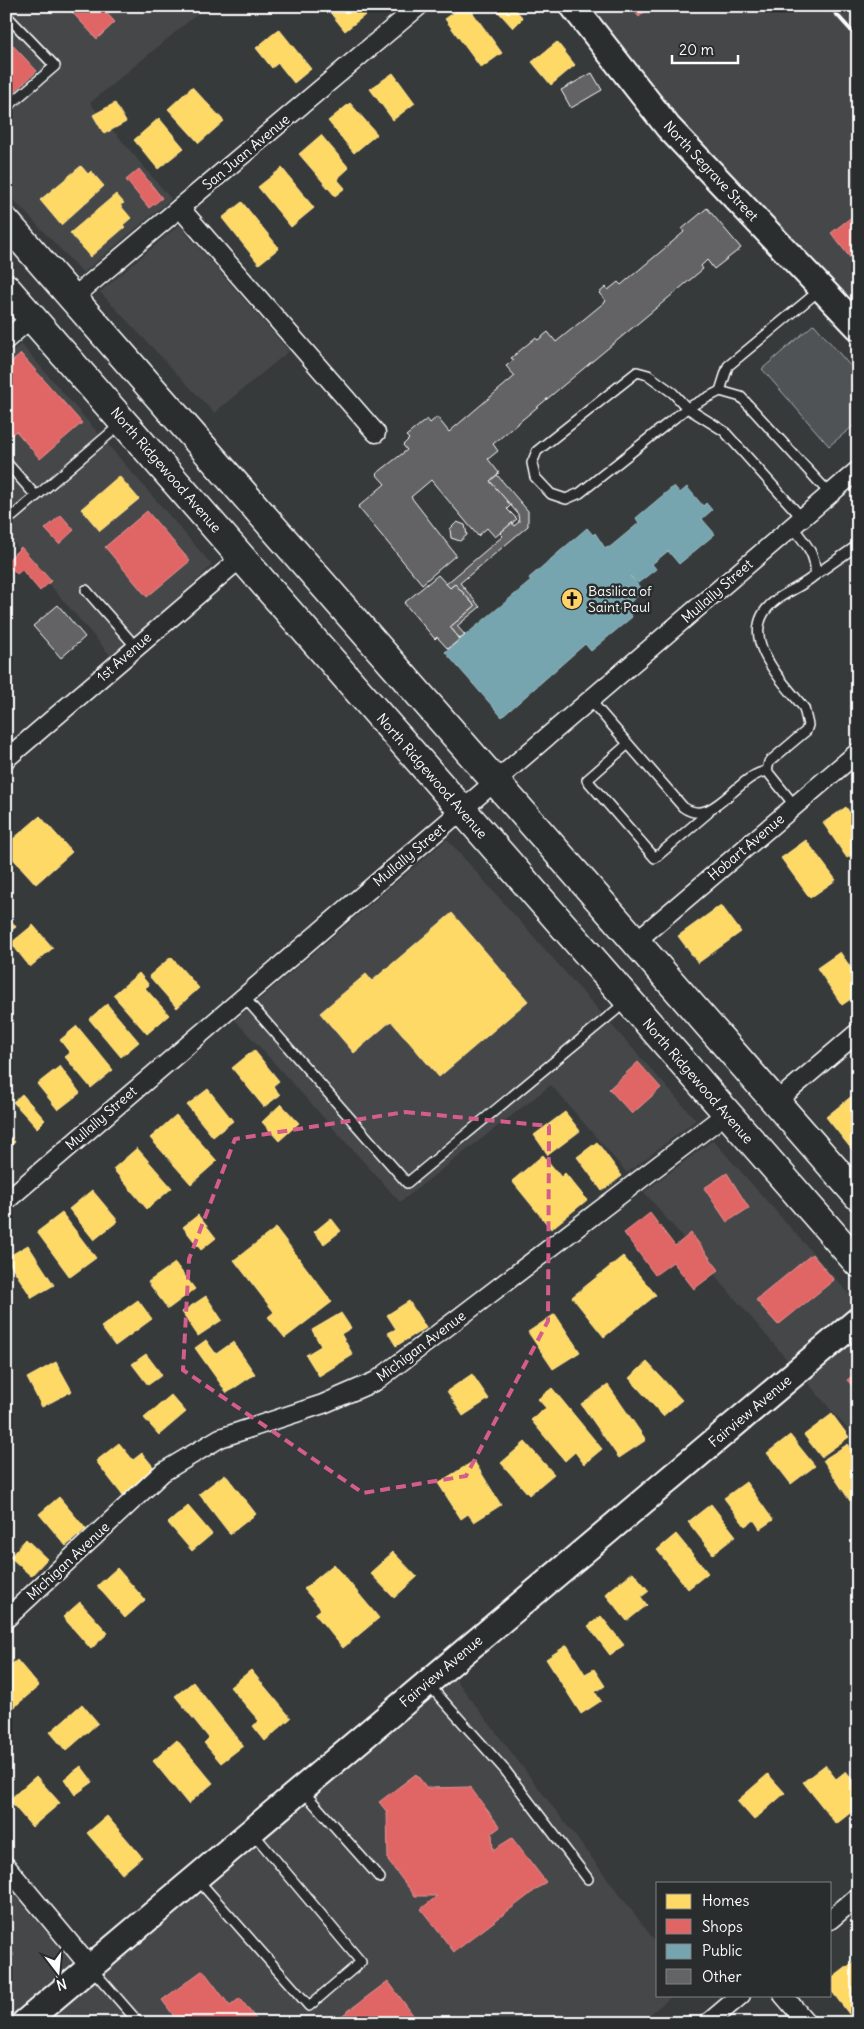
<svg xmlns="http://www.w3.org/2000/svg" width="864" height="2029" viewBox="0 0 864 2029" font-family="Delius,sans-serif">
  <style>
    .built { fill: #444748 }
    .green { fill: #505354; stroke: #a8a9aa }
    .homes { fill: #ffd966; stroke: #ffe494 }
    .shops { fill: #e06666; stroke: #e99494 }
    .public { fill: #76a5af; stroke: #9fc0c7 }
    .building { fill: #636465; stroke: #fff }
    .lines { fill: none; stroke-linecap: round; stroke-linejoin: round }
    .lane-casing { stroke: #fff; stroke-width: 12 }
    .street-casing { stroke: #fff; stroke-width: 21 }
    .secondary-casing { stroke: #fff; stroke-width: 29 }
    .primary-casing { stroke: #fff; stroke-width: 31 }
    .lane { stroke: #2a2d2e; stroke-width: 9 }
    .street { stroke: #2a2d2e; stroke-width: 18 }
    .secondary { stroke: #2a2d2e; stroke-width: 25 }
    .primary { stroke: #2a2d2e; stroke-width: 28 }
    .rail { stroke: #fff; stroke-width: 4 }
    .marked { fill: none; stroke: #d45d8c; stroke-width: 4; stroke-dasharray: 10 6; stroke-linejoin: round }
    .labels { text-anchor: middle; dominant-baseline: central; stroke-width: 5; stroke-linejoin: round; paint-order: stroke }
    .street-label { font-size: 14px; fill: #fff; stroke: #2a2d2e }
    .poi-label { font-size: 14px; fill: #fff; stroke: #2a2d2e; text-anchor: start }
  </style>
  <rect width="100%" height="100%" fill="#373a3b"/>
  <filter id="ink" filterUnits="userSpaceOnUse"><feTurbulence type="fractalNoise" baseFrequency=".02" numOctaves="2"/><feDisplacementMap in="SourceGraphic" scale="10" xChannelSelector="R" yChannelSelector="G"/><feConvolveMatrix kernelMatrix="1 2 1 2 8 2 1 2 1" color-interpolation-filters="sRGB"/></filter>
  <g filter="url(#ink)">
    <!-- built -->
    <g class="built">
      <path d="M6,6h201l-117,97 81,96 -88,74 -77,-81z"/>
      <path d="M588,6h270v304l-182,-191z"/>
      <path d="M179,225l110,126 -75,62 -114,-121z"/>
      <path d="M21,344l191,221 -96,97 -110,-128v-177z"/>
      <path d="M447,839l249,281 -69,53 -76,-88 -151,117 -165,-182z"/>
      <path d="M713,1140l145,164 -69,58 -145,-170z"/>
      <path d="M858,1337v104l-52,-60z"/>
      <path d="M454,1677l204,268v50h15l-33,28h-597z"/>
      <path d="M6,1884l67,80 -67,57z"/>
    </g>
    <!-- green -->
    <path class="green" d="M814,324l44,51v47l-29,24 -67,-77z"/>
    <!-- homes -->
    <g class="homes">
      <path d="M325,6h39l5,6 -24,19z"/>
      <path d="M463,6h5l34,47 -21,15 -36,-49z"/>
      <path d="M493,6h19l11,12 -10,10z"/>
      <path d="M279,29l32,40 -17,14 -16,-20 -6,5 -16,-20z"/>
      <path d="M557,42l18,23 -24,20 -19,-23z"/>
      <path d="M393,73l22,30 -22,17 -23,-31z"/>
      <path d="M192,87l32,34 -25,22 -31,-34z"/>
      <path d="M115,103l11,19 -22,12 -11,-19z"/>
      <path d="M350,103l27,31 -23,19 -26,-32z"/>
      <path d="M159,118l25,30 -26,21 -24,-29z"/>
      <path d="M321,135l28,33 -12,11 8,9 -10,8 -36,-42z"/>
      <path d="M81,166l7,8 3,-3 13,15 -43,39 -21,-25z"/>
      <path d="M282,168l32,40 -23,19 -33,-40z"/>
      <path d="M116,194l8,9 -4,2 11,13 -8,7 2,2 -35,30 -20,-24z"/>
      <path d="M242,202l37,46 -20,16 -37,-46z"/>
      <path d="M119,476l20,23 -39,32 -19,-22z"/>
      <path d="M846,807l12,18v26l-11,7 -24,-35z"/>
      <path d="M40,816l32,36 -36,32 -30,-33v-6z"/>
      <path d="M806,840l30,40 -26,18 -29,-40z"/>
      <path d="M721,905l20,27 -43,31 -20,-27z"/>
      <path d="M452,913l76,88 -89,76 -48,-56 -37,32 -34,-40 46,-39 6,7z"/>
      <path d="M6,914l10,13 -10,7z"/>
      <path d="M33,925l20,23 -23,19 -19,-24z"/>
      <path d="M840,952l18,26v16l-16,11 -25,-37z"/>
      <path d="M171,957l28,31 -22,20 -28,-32z"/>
      <path d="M139,973l10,12 -4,3 24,27 -22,19 -34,-39z"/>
      <path d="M107,1004l32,38 -18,15 -32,-38z"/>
      <path d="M77,1026l36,44 -22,18 -26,-31 5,-4 -10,-13z"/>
      <path d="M254,1050l25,31 -6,5 7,9 -16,12 -32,-39z"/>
      <path d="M60,1066l20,27 -22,17 -21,-26z"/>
      <path d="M208,1089l25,32 -20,16 -26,-32z"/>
      <path d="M858,1091v56l-5,4 -27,-34z"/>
      <path d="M22,1094l23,26 -8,8 -24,-26z"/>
      <path d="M281,1104l18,19 -20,18 -17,-19z"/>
      <path d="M565,1112l15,19 -32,24 -14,-20z"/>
      <path d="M176,1115l41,46 -26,23 -41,-46z"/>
      <path d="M6,1132l9,10 -9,8z"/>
      <path d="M597,1142l25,34 -20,15 -25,-34z"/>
      <path d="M137,1148l35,40 -25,21 -34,-40z"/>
      <path d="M543,1155l18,22 4,-4 22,27 -36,29 -39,-48z"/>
      <path d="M92,1190l26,31 -24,19 -25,-31z"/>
      <path d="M62,1213l34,45 -26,19 -33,-45z"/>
      <path d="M198,1215l18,23 -15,12 -18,-23z"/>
      <path d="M331,1218l10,13 -17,13 -10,-12z"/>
      <path d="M276,1228l56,74 -47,36 -17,-21 6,-5 -40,-52z"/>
      <path d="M28,1245l26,40 -22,13 -26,-40z"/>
      <path d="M623,1256l33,39 -52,42 -32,-40z"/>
      <path d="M175,1263l20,26 -27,20 -20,-27z"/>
      <path d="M206,1296l16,24 -24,16 -16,-24z"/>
      <path d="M138,1300l14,19 -37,27 -14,-19z"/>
      <path d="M409,1301l17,27 -30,18 -8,-13 8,-4 -9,-14z"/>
      <path d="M341,1313l10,15 -10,6 12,21 -34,21 -13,-21 15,-9 -9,-16z"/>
      <path d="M555,1314l25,38 -27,17 -25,-37z"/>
      <path d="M206,1340l10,14 17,-12 22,32 -28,19 -32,-45z"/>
      <path d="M146,1354l16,21 -14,10 -16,-21z"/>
      <path d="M56,1362l16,29 -30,16 -15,-29z"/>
      <path d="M647,1362l35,38 -19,16 -34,-38z"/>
      <path d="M472,1374l17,25 -26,17 -16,-25z"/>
      <path d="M608,1385l38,55 -27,18 -38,-54z"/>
      <path d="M552,1388l50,61 -18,15 -9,-12 -10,9 -34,-41 15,-12 -8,-9z"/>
      <path d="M171,1395l15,17 -27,23 -15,-17z"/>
      <path d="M832,1414l17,23 -28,20 -17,-22z"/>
      <path d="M790,1435l25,31 -24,18 -24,-31z"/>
      <path d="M525,1442l29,32 -25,21 -28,-32z"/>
      <path d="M119,1443l14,17 9,-7 14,17 -33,26 -27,-35z"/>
      <path d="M848,1444l10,14v17l-4,2 4,6v13l-8,5 -27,-41z"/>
      <path d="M474,1461l27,44 -27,17 -6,-8 -7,5 -23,-36z"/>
      <path d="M225,1474l31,40 -26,20 -31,-40z"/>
      <path d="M746,1482l27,38 -13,9 -6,-9 -9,6 -21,-28z"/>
      <path d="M59,1497l27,32 -20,17 -27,-32z"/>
      <path d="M711,1504l25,32 -23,18 -25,-32z"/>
      <path d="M188,1506l24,28 -20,17 -24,-28z"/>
      <path d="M676,1534l32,39 -20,16 -31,-39z"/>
      <path d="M26,1539l21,20 -16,17 -21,-19z"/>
      <path d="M393,1552l24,25 -23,21 -24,-25z"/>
      <path d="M334,1564l45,54 -36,30 -28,-34 6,-5 -17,-20z"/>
      <path d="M117,1568l28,32 -20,18 -28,-32z"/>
      <path d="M633,1572l16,19 -8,6 6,8 -20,16 -22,-27z"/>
      <path d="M80,1602l28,31 -17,16 -28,-32z"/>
      <path d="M601,1616l23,29 -14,10 -22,-29z"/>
      <path d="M567,1645l18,29 9,-5 11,17 -10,6 6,9 -20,13 -35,-55z"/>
      <path d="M17,1660l22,26 -33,28v-45z"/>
      <path d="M251,1670l40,48 -26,23 -12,-15 6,-5 -29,-34z"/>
      <path d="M193,1682l50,64 -22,17 -17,-20 5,-5 -34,-42z"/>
      <path d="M82,1704l16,19 -32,28 -16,-19z"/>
      <path d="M177,1740l36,43 -25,21 -35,-43z"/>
      <path d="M825,1765l11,14 10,-8 12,16v20l-22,17 -33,-42z"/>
      <path d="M81,1766l12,16 -18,13 -11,-16z"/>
      <path d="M768,1774l17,19 -31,27 -17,-19z"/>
      <path d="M36,1776l24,27 -28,24 -23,-27z"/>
      <path d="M107,1816l35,41 -20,17 -35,-41z"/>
      <path d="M856,1960l2,53 -6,5 -22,-29v-9z"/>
    </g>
    <!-- shops -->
    <g class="shops">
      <path d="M73,6h27l15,16 -18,17 -28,-30z"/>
      <path d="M630,6h21l-12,11z"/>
      <path d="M6,38l31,33 -24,22 -7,-8z"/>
      <path d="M139,169l23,29 -13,10 -23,-28z"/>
      <path d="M858,212v56l-27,-35z"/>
      <path d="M21,354l61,69 -42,36 -24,-28 -10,8v-72z"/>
      <path d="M147,511l43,50 -43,36 -42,-50z"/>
      <path d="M61,515l13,15 -15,14 -14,-15z"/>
      <path d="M21,547l30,34 -11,10 -18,-21 -5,4 -11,-12z"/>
      <path d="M638,1062l23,26 -29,26 -23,-25z"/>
      <path d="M727,1173l22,35 -22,14 -23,-34z"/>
      <path d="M650,1213l25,33 16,-13 28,37 -25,19 -21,-27 -18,13 -31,-42z"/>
      <path d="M812,1254l22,26 -56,45 -22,-25z"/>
      <path d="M858,1372v20l-11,-12z"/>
      <path d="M416,1774l11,14 43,-1 30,40 -8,6 1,17 19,-12 34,44 -92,70 -33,-43 16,-13h-22l-27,-35 -1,-49 -8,-10z"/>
      <path d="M6,1943l8,12 -8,6z"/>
      <path d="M203,1970l27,36 10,-8 19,25h-80l-17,-23z"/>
      <path d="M388,1981l31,42h-87z"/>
    </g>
    <!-- public -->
    <path class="public" d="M674,486l6,7 7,-6 16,19 3,-3 6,7 -10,9 13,15 -36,30 -11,-13 -16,13 4,5 -18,14 -8,-7 13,15 -17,15 6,11 -41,34 -6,-7 -83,73 -57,-65 86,-71 -2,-3 58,-50 6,7 2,-2 10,15 5,-1 29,-24 -3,-5z"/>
    <!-- building -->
    <g class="building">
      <path d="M592,73l10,17 -31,18 -10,-18z"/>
      <path d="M707,208l34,40 -27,21 -7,-9 -6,6 2,3 -210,175 5,7 -10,8 11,14 -9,8 21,24 -4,4 10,10 -22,18 -8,-9 -9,8 -47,-56 -20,17 45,58 -34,29 -64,-77 27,-23 -9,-10 31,-24 -4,-5 6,-6 -3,-3 21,-17 3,4 7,-6 12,15 66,-56 -9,-10 8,-6 -3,-2 24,-20 3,2 10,-8 8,10 50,-41 -7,-8 7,-6 2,3 10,-8 3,3 63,-53 -2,-3z"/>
      <path d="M497,475l31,36v15l-68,57 20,24 -23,19 8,9 -5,4 -10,-12 25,-21 -20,-22 -5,4 -4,-4 57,-48 -3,-3 12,-10 2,3 5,-4 -1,-8 -28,-33z"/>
      <path d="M457,522l8,3 2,10 -7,6 -9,-3 -1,-9z"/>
      <path d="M438,575l12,13 5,-4 20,22 -25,21 10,12 -12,10 -11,-12 -2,2 -31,-36z"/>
      <path d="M58,605l27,32 -24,21 -28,-32z"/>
    </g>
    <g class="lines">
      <!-- lane casing -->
      <g class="lane-casing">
        <g id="lane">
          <path d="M6,15l49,51 -49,42"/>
          <path d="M720,391l8,-25 93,-77"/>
          <path d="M6,462l30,34"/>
          <path d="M13,516l108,-92"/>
          <path d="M802,518l-78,-87 -37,-23 -14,-15 -25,-18 -11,-3 -100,79 -5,12 3,14 16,17 15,5 14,-6 107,-85 33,-17 21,6 89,97"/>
          <path d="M792,526c12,16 25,28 23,49 -12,11 -27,16 -39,25 -44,33 6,80 28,108l4,17 -2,6 -37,31 -2,9 28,35"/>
          <path d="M815,575l43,-30"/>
          <path d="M86,590l50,57"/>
          <path d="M590,700l93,107c30,22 54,-32 84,-36"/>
          <path d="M628,744l-41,36 68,78 53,-45"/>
          <path d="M243,996l164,187 219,-181"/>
          <path d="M429,1685l76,85 83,109"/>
          <path d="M303,1791l77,87"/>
          <path d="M198,1880l111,126 52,-44 -108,-129"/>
          <path d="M92,1969l47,54"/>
        </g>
      </g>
      <!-- street casing -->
      <g class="street-casing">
        <g id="street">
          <path d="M180,208l196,225"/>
          <path d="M74,297l345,-291"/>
          <path d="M6,340l26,-23"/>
          <path d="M6,759l236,-202"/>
          <path d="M635,942l223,-190"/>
          <path d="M776,1102l82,-70"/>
          <path d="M6,1201l852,-731"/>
          <path d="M6,1619l157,-147 57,-34 103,-34 53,-23 351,-268"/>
          <path d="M6,1866l84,101"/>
          <path d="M830,1920l28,-24"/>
          <path d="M783,1995l24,28"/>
          <path d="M708,2023l33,-28"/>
        </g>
      </g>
      <!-- secondary casing -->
      <g class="secondary-casing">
        <g id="secondary">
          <path d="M573,6l95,121 190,200"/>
          <path d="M24,2023l834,-703"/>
        </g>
      </g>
      <!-- primary casing -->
      <g class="primary-casing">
        <g id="primary">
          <path d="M6,222l852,974"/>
          <path d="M6,288l852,975"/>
        </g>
      </g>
      <!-- lane -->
      <use href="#lane" class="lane"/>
      <!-- street -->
      <use href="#street" class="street"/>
      <!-- secondary -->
      <use href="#secondary" class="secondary"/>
      <!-- primary -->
      <use href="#primary" class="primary"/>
      <!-- rail -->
      <path class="rail" d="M829,6l29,32"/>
    </g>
  </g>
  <!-- marked area -->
  <path class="marked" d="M405,1112l144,14 -1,195 -82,155 -103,17 -180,-123 6,-111 46,-120z"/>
  <!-- icons -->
  <defs>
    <g id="church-disc" transform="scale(1.125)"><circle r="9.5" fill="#ffd166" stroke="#2a2d2e"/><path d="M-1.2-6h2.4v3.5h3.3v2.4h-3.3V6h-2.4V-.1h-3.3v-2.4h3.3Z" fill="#111"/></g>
  </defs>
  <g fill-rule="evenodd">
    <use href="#church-disc" x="572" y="599"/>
  </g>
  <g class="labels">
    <!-- street labels -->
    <g class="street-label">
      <text transform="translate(246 152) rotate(-40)">San Juan Avenue</text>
      <text transform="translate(711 171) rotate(47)">North Segrave Street</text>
      <text transform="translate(166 470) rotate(49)">North Ridgewood Avenue</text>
      <text transform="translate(717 591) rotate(-41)">Mullally Street</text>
      <text transform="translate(124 657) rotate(-41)">1st Avenue</text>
      <text transform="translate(432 776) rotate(49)">North Ridgewood Avenue</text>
      <text transform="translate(746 847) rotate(-40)">Hobart Avenue</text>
      <text transform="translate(409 855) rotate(-40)">Mullally Street</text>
      <text transform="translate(698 1081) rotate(49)">North Ridgewood Avenue</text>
      <text transform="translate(101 1118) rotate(-41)">Mullally Street</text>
      <text transform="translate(421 1346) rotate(-37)">Michigan Avenue</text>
      <text transform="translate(750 1411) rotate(-40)">Fairview Avenue</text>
      <text transform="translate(68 1561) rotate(-43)">Michigan Avenue</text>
      <text transform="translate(441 1671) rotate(-40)">Fairview Avenue</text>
    </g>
    <!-- poi labels -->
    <g class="poi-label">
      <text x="588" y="591">Basilica of<tspan x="588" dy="16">Saint Paul</tspan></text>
    </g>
  </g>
  <!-- margin -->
  <rect width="864" height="2029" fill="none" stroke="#2a2d2e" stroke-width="25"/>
  <rect x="12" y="12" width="839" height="2004" fill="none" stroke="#fff" stroke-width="2" filter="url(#ink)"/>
  <!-- legend -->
  <rect x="656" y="1882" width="175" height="115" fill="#2a2d2e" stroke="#7f8182"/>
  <rect x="666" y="1894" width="25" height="15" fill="#ffd966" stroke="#7f8182"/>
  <text x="702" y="1906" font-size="15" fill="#ffffff">Homes</text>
  <rect x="666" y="1919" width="25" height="15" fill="#e06666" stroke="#7f8182"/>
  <text x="702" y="1932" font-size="15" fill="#ffffff">Shops</text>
  <rect x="666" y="1944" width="25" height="15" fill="#76a5af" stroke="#7f8182"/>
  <text x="702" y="1956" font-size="15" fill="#ffffff">Public</text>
  <rect x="666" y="1969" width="25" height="15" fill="#636465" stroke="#7f8182"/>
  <text x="702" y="1982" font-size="15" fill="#ffffff">Other</text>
  <!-- north arrow -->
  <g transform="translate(58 1972) rotate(164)" stroke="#2a2d2e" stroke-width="4" paint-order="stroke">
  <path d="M0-4L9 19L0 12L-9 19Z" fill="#ffffff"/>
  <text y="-8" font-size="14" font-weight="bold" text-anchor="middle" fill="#ffffff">N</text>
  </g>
  <!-- scale -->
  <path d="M672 55v8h66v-8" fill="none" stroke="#ffffff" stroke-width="2.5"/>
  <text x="679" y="55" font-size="15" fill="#ffffff" stroke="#2a2d2e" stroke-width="4" paint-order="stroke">20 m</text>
</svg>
